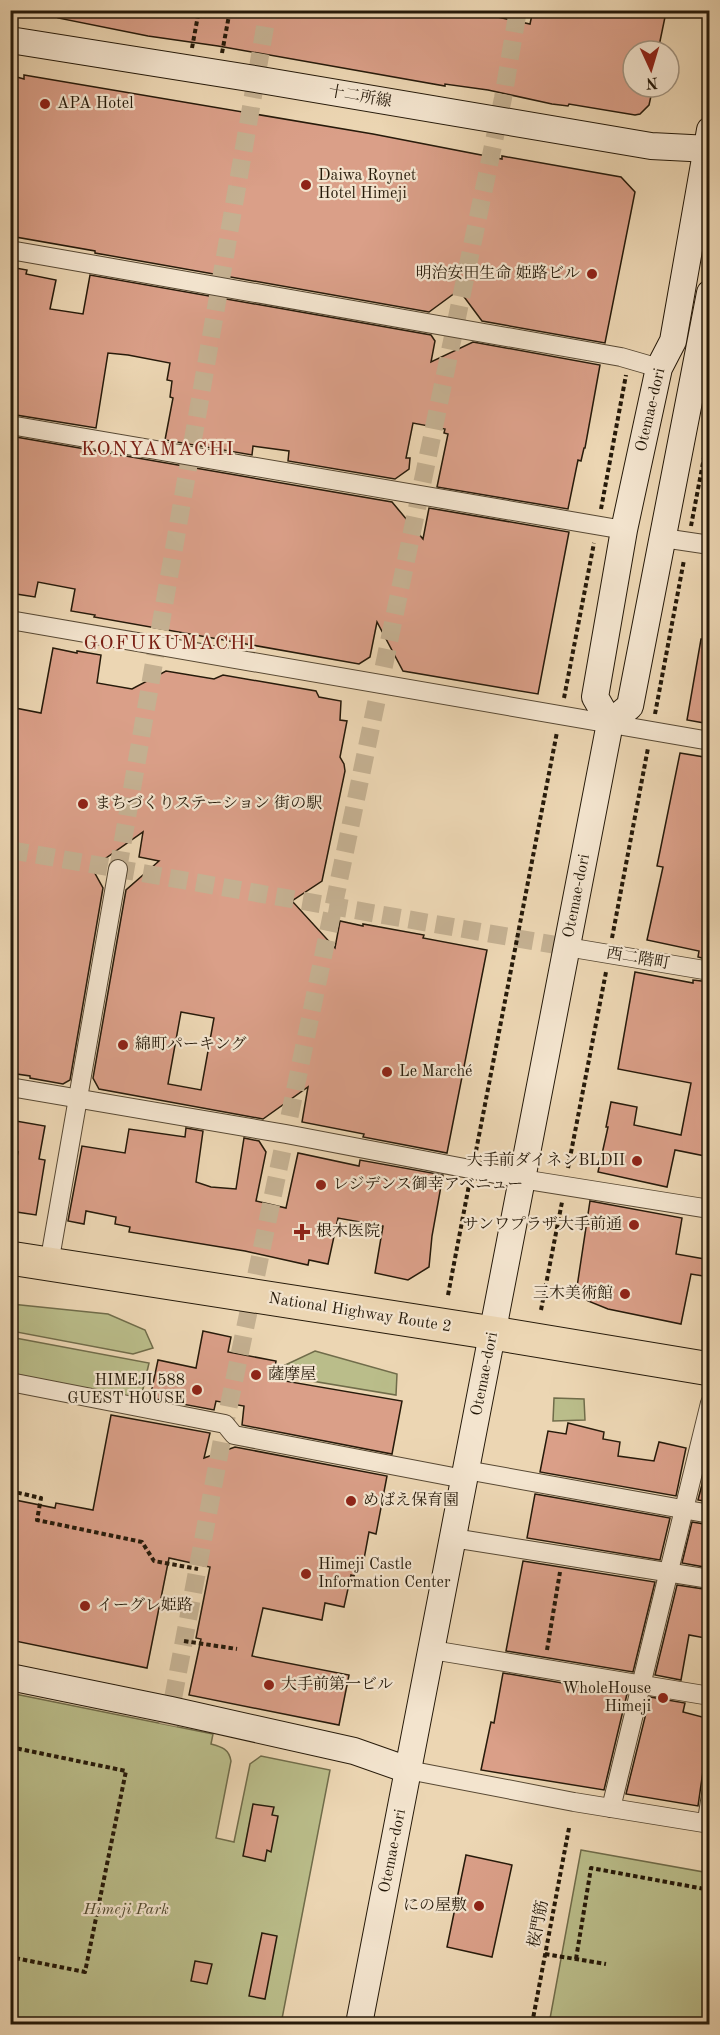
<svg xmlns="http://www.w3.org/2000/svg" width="720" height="2035" viewBox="0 0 720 2035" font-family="'Old Standard TT','Noto Serif JP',serif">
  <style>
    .green { fill: #babd8a; stroke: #706c4a; stroke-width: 1.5 }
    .building { fill: #da9f88; stroke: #261a0a; stroke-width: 1.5; fill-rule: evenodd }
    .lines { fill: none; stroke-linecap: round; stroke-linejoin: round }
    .street-tunnel { stroke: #c4b091; stroke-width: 18; stroke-dasharray: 18 9; stroke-linecap: butt }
    .lane-casing { stroke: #584934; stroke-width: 11 }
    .street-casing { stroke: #584934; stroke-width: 20 }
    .secondary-casing { stroke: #261a0a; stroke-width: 28 }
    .highway-casing { stroke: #261a0a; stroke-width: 35 }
    .path { stroke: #261a0a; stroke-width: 4; stroke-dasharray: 4.5 3; stroke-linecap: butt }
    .lane { stroke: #f3e4ce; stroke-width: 9 }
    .street { stroke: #f3e4ce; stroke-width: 18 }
    .secondary { stroke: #f3e4ce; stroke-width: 26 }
    .highway { stroke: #ecd6b3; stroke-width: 33 }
    .poi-dot { fill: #8f2418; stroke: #f3e4ce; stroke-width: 2 }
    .labels { text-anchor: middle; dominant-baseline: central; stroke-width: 4.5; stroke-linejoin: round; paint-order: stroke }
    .street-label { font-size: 16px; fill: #261a0a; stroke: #f3e4ce }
    .poi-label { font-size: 16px; fill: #261a0a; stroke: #f3e4ce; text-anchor: start }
    .park-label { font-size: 16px; font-style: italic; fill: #524b30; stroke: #f3e4ce }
    .quarter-label { font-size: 20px; letter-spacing: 1.5px; fill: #7a1f14; stroke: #f3e4ce }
  </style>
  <rect width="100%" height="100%" fill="#ecd6b3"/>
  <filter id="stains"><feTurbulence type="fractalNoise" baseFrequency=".00333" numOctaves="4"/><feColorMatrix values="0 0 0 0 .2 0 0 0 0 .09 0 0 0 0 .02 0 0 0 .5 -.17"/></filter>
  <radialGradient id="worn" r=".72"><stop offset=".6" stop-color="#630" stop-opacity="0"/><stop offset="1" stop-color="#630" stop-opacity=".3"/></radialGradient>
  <!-- green -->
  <g class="green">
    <path d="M11,1304l97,10 37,16 8,18 -20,6 -122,-23z"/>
    <path d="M10,1337l139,26 -9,39 -129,-29z"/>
    <path d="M315,1351l82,23 -1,21 -114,-19 -1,-9z"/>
    <path d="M554,1398l30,1 1,21 -32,1z"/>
    <path d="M10,1693l203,41 -2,10c11,3 18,5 20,17l-15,77 18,4 16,-78 11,-8 69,14 -49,254h-270z"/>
    <path d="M581,1850l128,23v151h-160z"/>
  </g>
  <!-- building -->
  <g class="building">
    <path d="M58,10h441l-2,7 33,7 3,-14h62l24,5 1,-5h13l32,7 -7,34h-25v36h20l-4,18 -9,9 -5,1 -66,-11 -1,2 -16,-2 -64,-14 -43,-6v2l-227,-40 -70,-10 -90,-18z"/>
    <path d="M24,75l349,59 129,25v-3l119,21 14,15 -30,151 -123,-22 -23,-31 -30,22 -334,-59v-2l-85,-15v-150l3,-10 11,3z"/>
    <path d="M10,267l17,3 -1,4 30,6 -6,29 33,5 7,-39 341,60 4,6 -4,21 42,-20 127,23 -15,83h-1l-3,13 -3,-1 -10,49 -131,-22 11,-53 -4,-1 1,-4 -32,-6 -7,35h4l-1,11 -14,10 -107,-18 1,-10 -36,-5 -1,9 -87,-15 8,-42 -3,-1 2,-16 -5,-1 3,-17 -42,-8 -20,-2 -12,75 -86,-14z"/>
    <path d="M10,436l382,66 31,37 6,-31 140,24 -31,162 -135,-23 -26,-49 -7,35 -11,7 -265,-47 1,-2 -24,-4 4,-22 -37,-7 -3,15 -25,-4z"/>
    <path d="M701,639l9,1v84l-23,-4z"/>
    <path d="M53,648l24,5v-2l24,4 -4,28 35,6 34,-18 48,8 9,-4 93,16 3,6 22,4 -1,19 7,1 -7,36 4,7 1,7 -23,110 -30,20 43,47 5,-27 23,5v-2l61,11 -1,3 64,12 -40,203 -84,-16 1,-3 -62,-12 6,-35 -45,32 -164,-30 -6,-11 33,-188 33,-29 -20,-4 4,-25 -51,36 11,20 -33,192 -7,4 -33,-6v-2l-20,-3v-366l31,6zM181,1012l33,6 -13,72 -33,-6z"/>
    <path d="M680,753l30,5v202l-12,-3 1,-6 -52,-11 16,-73 -6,-1z"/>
    <path d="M635,972l58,11v-3l17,2v175l-35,-7 -8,37 -69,-15 10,-45h-2l5,-25 26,5 -3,18 47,10 10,-52 -73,-14z"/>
    <path d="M10,1120l35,6 -6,33 6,1 -9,55 -26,-4v-16l8,-43 -8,-1z"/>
    <path d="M186,1128l17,3 -7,51 15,5 25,2 8,-51 15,3 7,11 -10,49 30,7 12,-55 61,13 1,-6 83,15 -11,61 -3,31 -21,13 -33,-7 8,-47 -45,-8 -10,46 -19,-4 -1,5 -63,-14 -116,-19 1,-5 -15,-3 1,-7 -30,-6 -2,13 -16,-3 14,-75 43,7 4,-24 56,8z"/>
    <path d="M590,1201l92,17 -6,36 34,6v17l-19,-3 -10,50 -73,-15 -20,-8 -11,-14z"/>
    <path d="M203,1331l28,6 -3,15 48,9 -3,18 129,22 -10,53 -150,-29 2,-19 -28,-5 -2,9 -64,-12 8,-38 38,8z"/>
    <path d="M111,1415l99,18 -6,25 31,-11 152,29 -11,58 -7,-2 -7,38 -6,-1 -2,7 -3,-1 -7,32 -19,-4 -3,17 -59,-12 -11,48 97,19 -10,50 -150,-30 12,-56 -5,-1 14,-71 -41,-9 -22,110 -137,-28v-141l45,9 1,-5 37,7z"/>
    <path d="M568,1423l36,9 -1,7 17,3 -2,14 36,5 5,-19 27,6 -10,48 -136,-24 8,-41 18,3z"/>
    <path d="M710,1454v48l-12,-2z"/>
    <path d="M535,1494l135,24 -10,42 -133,-22z"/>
    <path d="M692,1522l18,3v43l-28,-5z"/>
    <path d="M523,1561l132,21 -22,90 -127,-21z"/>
    <path d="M677,1585l33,5v43l-3,-1 -2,6 -16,-3 -8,45 -26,-5z"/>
    <path d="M503,1673l124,21 -23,96 -123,-20 10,-48 3,1z"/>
    <path d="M650,1697l35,6 -2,9 27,7v46l-7,6 -5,35 -72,-12z"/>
    <path d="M253,1804l21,3 -2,8 6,1 -7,36 -4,-2 -2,11 -22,-5z"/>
    <path d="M466,1855l46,10 -20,92 -45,-10z"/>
    <path d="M262,1933l15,3 -12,63 -16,-3z"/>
    <path d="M195,1961l17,3 -5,20 -16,-3z"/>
  </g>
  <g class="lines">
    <!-- street-tunnel -->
    <g class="street-tunnel">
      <path d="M10,850l557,97"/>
      <path d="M118,869l150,-859"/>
      <path d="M168,1725l57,-301 278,-1326 15,-88"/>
    </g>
    <!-- lane casing -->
    <g class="lane-casing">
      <path id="lane" d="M702,1823l8,-51"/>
    </g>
    <!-- street casing -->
    <g class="street-casing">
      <g id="street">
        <path d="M10,250l611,107 38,11"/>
        <path d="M10,425l614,105"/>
        <path d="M663,538l47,7"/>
        <path d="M10,620l700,121"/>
        <path d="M567,947l143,24"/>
        <path d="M10,1087l276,47 236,45 188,30"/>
        <path d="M49,1264l69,-395"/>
        <path d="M10,1382l215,42 9,11 230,44"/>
        <path d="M466,1470l244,44"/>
        <path d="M453,1538l257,41"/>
        <path d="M432,1650l278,46"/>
        <path d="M408,1770l166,32 136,22"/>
        <path d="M611,1808l99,-405"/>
      </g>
    </g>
    <!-- secondary casing -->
    <g class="secondary-casing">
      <g id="secondary">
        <path d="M10,40l245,39 396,67 59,3"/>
        <path d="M610,723l-15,-26 29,-167 35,-162 14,-27 37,-211"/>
        <path d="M10,1677l161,33 183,41 54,19"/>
        <path d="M359,2024l251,-1301 20,-17 80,-413"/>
      </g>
    </g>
    <!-- highway casing -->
    <g class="highway-casing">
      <path id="highway" d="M10,1258l483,75 217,36"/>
    </g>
    <!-- path -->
    <g class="path">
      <path d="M192,48l7,-38"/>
      <path d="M222,53l8,-43"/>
      <path d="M601,509l25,-134"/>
      <path d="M691,526l19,-100"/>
      <path d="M564,698l30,-155"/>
      <path d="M655,714l29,-154"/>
      <path d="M612,938l36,-190"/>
      <path d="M476,1151l81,-419"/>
      <path d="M568,1168l38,-196"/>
      <path d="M448,1295l21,-110"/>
      <path d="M541,1310l21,-108"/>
      <path d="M10,1491l31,7 -4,22 105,22 12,19 44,8"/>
      <path d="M184,1641l53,8"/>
      <path d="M547,1650l13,-78"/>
      <path d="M10,1747l116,24 -41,201 -75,-15"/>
      <path d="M545,1954l61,10"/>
      <path d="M576,1959l15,-91 119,22"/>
      <path d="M532,2024l37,-196"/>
    </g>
    <!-- lane -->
    <use href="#lane" class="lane"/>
    <!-- street -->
    <use href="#street" class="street"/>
    <!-- secondary -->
    <use href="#secondary" class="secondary"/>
    <!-- highway -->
    <use href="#highway" class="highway"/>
  </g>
  <!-- markers -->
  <g class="poi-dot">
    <circle cx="45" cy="104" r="6"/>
    <circle cx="306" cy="185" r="6"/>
    <circle cx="592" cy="274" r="6"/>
    <circle cx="83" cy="804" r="6"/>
    <circle cx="123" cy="1045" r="6"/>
    <circle cx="387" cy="1072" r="6"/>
    <circle cx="637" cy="1161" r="6"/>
    <circle cx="321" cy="1185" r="6"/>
    <circle cx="634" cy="1225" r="6"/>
    <path d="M299 1223h6v6h6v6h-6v6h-6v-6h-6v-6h6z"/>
    <circle cx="625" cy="1294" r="6"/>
    <circle cx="256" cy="1375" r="6"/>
    <circle cx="197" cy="1390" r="6"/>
    <circle cx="351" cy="1501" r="6"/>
    <circle cx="306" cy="1574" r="6"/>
    <circle cx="85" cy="1606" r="6"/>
    <circle cx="269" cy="1685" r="6"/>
    <circle cx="663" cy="1698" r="6"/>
    <circle cx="479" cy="1906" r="6"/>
  </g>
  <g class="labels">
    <!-- street labels -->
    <g class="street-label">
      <text transform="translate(360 97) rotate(10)">十二所線</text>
      <text transform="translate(651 410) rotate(-77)">Otemae-dori</text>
      <text transform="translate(577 896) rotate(-79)">Otemae-dori</text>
      <text transform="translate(638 959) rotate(10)">西二階町</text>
      <text transform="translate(360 1313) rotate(9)">National Highway Route 2</text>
      <text transform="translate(485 1374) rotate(-79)">Otemae-dori</text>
      <text transform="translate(393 1851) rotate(-79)">Otemae-dori</text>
      <text transform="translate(539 1924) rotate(-79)">桜門筋</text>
    </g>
    <!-- poi labels -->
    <g class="poi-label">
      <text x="57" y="104">APA Hotel</text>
      <text x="318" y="176">Daiwa Roynet<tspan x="318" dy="18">Hotel Himeji</tspan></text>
      <text x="580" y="274" text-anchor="end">明治安田生命 姫路ビル</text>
      <text x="95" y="804">まちづくりステーション 街の駅</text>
      <text x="135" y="1045">綿町パーキング</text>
      <text x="399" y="1072">Le Marché</text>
      <text x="625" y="1161" text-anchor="end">大手前ダイネンBLDII</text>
      <text x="333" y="1185">レジデンス御幸アベニュー</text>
      <text x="622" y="1225" text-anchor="end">サンワプラザ大手前通</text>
      <text x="316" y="1232">根木医院</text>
      <text x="613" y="1294" text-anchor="end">三木美術館</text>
      <text x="268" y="1375">薩摩屋</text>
      <text x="185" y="1381" text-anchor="end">HIMEJI 588<tspan x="185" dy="18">GUEST HOUSE</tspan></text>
      <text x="363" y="1501">めばえ保育園</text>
      <text x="318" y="1565">Himeji Castle<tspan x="318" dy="18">Information Center</tspan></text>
      <text x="97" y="1606">イーグレ姫路</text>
      <text x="281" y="1685">大手前第一ビル</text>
      <text x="651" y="1689" text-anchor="end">WholeHouse<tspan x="651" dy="18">Himeji</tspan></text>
      <text x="467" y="1906" text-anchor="end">にの屋敷</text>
    </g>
    <!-- park labels -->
    <g class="park-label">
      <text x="126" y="1910">Himeji Park</text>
    </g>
    <!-- quarter labels -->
    <g class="quarter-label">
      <text x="158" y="450">KONYAMACHI</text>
      <text x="170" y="644">GOFUKUMACHI</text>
    </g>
  </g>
  <!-- margin -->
  <rect width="720" height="2035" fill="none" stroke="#ecd6b3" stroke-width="36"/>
  <rect x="12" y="12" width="696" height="2011" fill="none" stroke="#261a0a" stroke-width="3"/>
  <rect x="18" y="18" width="684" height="1999" fill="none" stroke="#261a0a" stroke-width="1.5"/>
  <!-- north arrow -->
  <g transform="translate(651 69) rotate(176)"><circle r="28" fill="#f3e4ce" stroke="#a19380" stroke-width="1.5"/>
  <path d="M0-4.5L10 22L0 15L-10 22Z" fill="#8f2418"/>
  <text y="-9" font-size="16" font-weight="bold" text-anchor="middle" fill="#261a0a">N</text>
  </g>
  <rect width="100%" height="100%" filter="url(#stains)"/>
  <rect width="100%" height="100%" fill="url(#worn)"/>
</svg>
